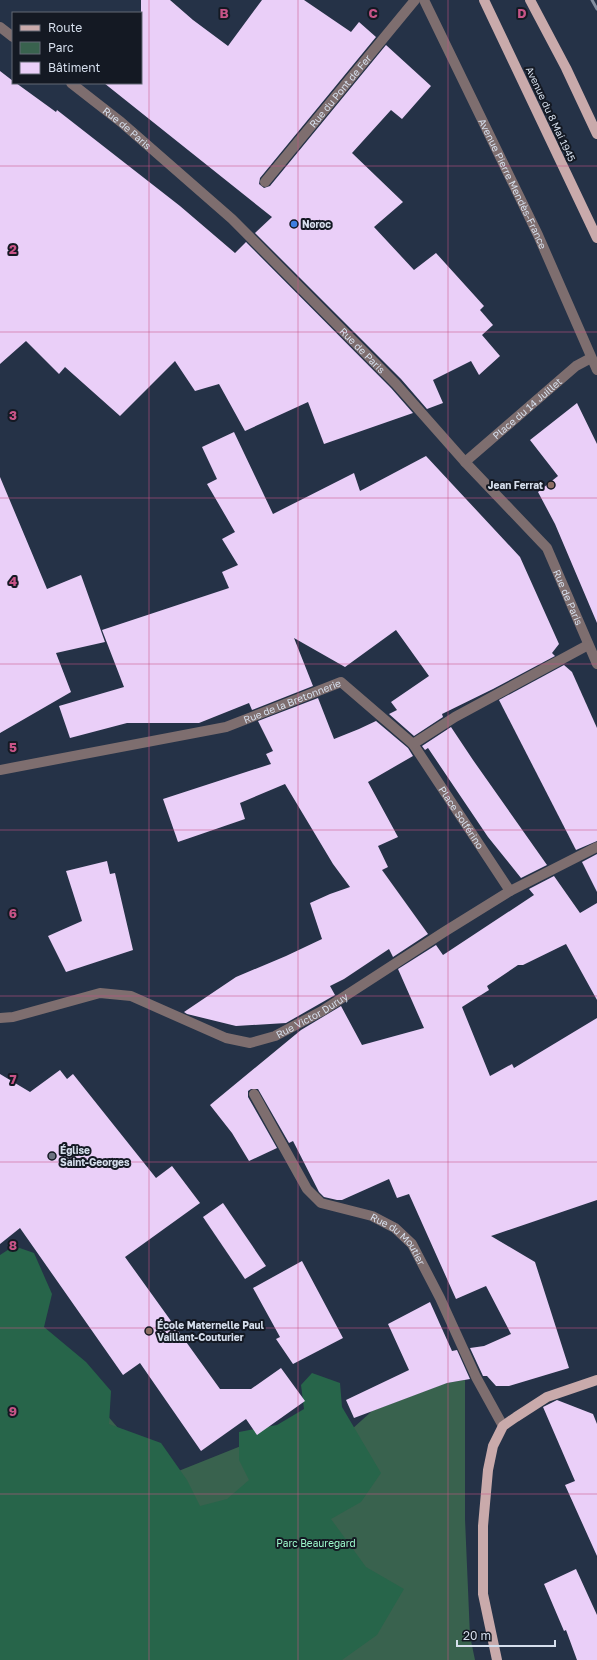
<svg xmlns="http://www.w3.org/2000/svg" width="597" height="1660" viewBox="0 0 597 1660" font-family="'Golos Text',sans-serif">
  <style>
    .green { fill: #39624e }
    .forest { fill: #27654a }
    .building { fill: #eacff8 }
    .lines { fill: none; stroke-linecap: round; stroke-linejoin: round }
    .minor { stroke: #7e6e6f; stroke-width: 10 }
    .major { stroke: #c9aaab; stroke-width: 10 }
    .rail { stroke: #838e9f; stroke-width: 3 }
    .grid { fill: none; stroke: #c85487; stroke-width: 1; stroke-opacity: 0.55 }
    .shop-dot { fill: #3f7fe0; stroke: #141923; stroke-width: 1.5 }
    .education-dot { fill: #8d6e63; stroke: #141923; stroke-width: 1.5 }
    .worship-dot { fill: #6b7280; stroke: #141923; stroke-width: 1.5 }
    .labels { text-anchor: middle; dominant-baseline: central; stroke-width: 4; stroke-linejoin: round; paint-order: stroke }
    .street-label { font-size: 10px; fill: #d6dfed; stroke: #141923 }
    .poi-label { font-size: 10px; font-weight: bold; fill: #d6dfed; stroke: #141923; text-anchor: start }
    .park-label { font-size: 10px; fill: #9cf8cb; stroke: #141923 }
    .grid-label { font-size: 13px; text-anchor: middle; font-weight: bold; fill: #c85487; stroke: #141923; stroke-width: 4; stroke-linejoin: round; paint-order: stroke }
  </style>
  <rect width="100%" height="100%" fill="#253247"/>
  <!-- green -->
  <path class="green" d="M0,1304l57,53 104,121 168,-67 22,19 21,-19 74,-28 19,-3v139l5,117 5,24h-475z"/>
  <!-- forest -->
  <path class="forest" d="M14,1246l20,7 18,41 -8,33 42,35 25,29 -2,33 52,19 26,37 13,26 27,-7 22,-19 -10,-20v-28l38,-7 27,-16 -3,-24 11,-12 28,10 2,24 39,66 -20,29 -30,17 35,48 38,22 -27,46 -35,25h-342v-405z"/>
  <!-- building -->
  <g class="building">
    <path d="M141,0h29l23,20 35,26 34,-46h42l47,32 8,-10 17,15 -116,141 -1,6 5,4 6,-2 116,-141 45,41 -29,33 -11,-9 -39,43 51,49 -29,25 40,43 22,-17 48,53 -4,4 13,15 -11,10 18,21 -21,19 -8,-14 -38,19 10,23 -16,6 -26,-30 -146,-146 17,-16 -168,-134h37z"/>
    <path d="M0,71l13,10v2h3l40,29 1,-2 123,96 55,47 11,-11 145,146 22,25 -89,31 -16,-42 -63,29 -26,-47 -24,7 -20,-30 -55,55 -55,-49 -6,7 -33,-33 -26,23z"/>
    <path d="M577,403l20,41v179l-42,-99 -17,-32 20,-16 -28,-36z"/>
    <path d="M234,432l39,82 81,-41 6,18 66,-35 94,101 39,87 -7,9 3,3 -62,33 -51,25 1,3 -29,19 -25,-22 8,-4 -6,-8 38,-26 -33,-46 -51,37 -51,-29 19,48 -61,24 -3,-7 -50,20h-72l-57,15 -11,-32 65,-19 -22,-57 127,-42 -7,-16 16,-7 -16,-26 13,-7 -28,-48 10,-5 -15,-32z"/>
    <path d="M0,477l47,112 34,-14 24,67 -49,11 15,39 -71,41z"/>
    <path d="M564,665l8,7 25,56v113l-21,9 -77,-150z"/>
    <path d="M318,698l16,41 25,-10 17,-8 32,27 5,8 -45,26 30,55 -20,9 10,21 -6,3 46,64 -35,23 -4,-8 -45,30 -14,7 5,9 -49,28 -50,3 -49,-12 -3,-2 52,-35 50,-21 36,-17 -12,-36 20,-9 20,-7 -17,-23 -48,-80 -45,19 5,16 -67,23 -15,-43 108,-35 -5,-10 7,-3 -15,-30z"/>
    <path d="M451,727l22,33 74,105 -26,13 -33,-41 -60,-89 -3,2 -3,-4z"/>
    <path d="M597,854v38l-15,-30z"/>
    <path d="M107,861l3,13 5,-1 18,77 -67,22 -18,-36 34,-15 -16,-50z"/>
    <path d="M554,876l26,37 17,-10v97l-31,-56 -43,21h-5l-31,21 2,4 -27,17 28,69 22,-12 2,4 83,-50v182l-106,36 44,26 34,106 -60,18h-13l-9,-10h-4l-13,-28 14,-2 27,-12 -25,-48 -30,13 -47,-105 -12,4 -8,-19 -47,21h-5l-13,-3 -5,-5 -26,-51 -4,2 -31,-54h-7l-3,2v6l29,51 -28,13 -17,-28 -22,-28 91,-75 40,-24 21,39 62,-17 -26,-59 38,-24 7,10 91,-60 -5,-6z"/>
    <path d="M60,1070l7,9 6,-5 83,104 16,-12 28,37 -75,54 95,132h31l30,-21 24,33 -48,34 -11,-16 -45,32 -61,-88 -17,12 -103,-147 -20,16v-170l30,18z"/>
    <path d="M223,1203l43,63 -21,13 -42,-62z"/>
    <path d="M302,1261l41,77 -50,26 -17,-25 4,-2 -27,-49z"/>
    <path d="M430,1302l22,49 5,-1 13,29 -23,4 -93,35 -8,-18 63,-30 -21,-46z"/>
    <path d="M557,1400l36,14 4,10v132l-32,-71 10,-4 -32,-74z"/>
    <path d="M576,1569l21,46v45h-20l-11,-30 -2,1 -20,-47z"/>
  </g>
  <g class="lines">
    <!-- minor -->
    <g class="minor">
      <path id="s1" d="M424,0l114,235 59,135"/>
      <path d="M0,27l13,10"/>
      <path id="s2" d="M71,83l50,39 111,97 164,165 69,78 82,86 50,116"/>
      <path id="s3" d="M265,182l150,-182"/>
      <path id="s4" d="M465,462l111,-96 15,-8"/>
      <path id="s5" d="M413,744l97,147"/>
      <path id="s6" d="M0,770l226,-43 115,-45 72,62 42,-27 133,-72"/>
      <path id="s7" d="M0,1018l13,-1 87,-24 31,3 95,42 24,5 25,-7 47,-25 122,-79 66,-41 87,-44"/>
      <path id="s8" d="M254,1094l53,95 14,14 51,13 23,12 17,16 28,54 36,79 27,49"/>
    </g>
    <!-- major -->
    <g class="major">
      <path d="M484,0l113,238"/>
      <path d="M530,0l36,68 31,66"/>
      <path d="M497,1660l-14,-66v-68l5,-56 5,-24 10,-20 13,-9 31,-20 50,-17"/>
    </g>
    <!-- rail -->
    <path class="rail" d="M592,0l5,9"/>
  </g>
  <!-- grid -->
  <path class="grid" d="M149,0v1660M298,0v1660M448,0v1660M0,166h597M0,332h597M0,498h597M0,664h597M0,830h597M0,996h597M0,1162h597M0,1328h597M0,1494h597"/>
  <!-- markers -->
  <circle class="shop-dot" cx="294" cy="224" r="4"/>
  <g class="education-dot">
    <circle cx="551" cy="485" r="4"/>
    <circle cx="149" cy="1331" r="4"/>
  </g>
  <circle class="worship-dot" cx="52" cy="1156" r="4"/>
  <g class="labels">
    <!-- street labels -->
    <g class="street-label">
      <text stroke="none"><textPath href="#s3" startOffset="118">Rue du Pont de Fer</textPath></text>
      <text transform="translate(551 114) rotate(65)">Avenue du 8 Mai 1945</text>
      <text stroke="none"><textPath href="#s2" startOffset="72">Rue de Paris</textPath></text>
      <text stroke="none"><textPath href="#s1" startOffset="204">Avenue Pierre Mendès-France</textPath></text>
      <text stroke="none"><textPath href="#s2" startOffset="396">Rue de Paris</textPath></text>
      <text stroke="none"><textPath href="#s4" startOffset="82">Place du 14 Juillet</textPath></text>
      <text stroke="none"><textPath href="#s2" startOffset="720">Rue de Paris</textPath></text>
      <text stroke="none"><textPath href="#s6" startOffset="301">Rue de la Bretonnerie</textPath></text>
      <text stroke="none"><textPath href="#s5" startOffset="88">Place Solférino</textPath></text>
      <text stroke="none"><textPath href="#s7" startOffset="331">Rue Victor Duruy</textPath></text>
      <text stroke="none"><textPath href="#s8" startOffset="217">Rue du Moutier</textPath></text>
    </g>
    <!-- poi labels -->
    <g class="poi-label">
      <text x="302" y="224">Noroc</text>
      <text x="543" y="485" text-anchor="end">Jean Ferrat</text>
      <text x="60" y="1150">Église<tspan x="60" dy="12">Saint-Georges</tspan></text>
      <text x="157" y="1325">École Maternelle Paul<tspan x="157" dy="12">Vaillant-Couturier</tspan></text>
    </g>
    <!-- park labels -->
    <g class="park-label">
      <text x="316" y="1543">Parc Beauregard</text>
    </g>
  </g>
  <g class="grid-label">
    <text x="224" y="18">B</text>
    <text x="373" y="18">C</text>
    <text x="522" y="18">D</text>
    <text x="13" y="254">2</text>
    <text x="13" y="420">3</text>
    <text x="13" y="586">4</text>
    <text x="13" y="752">5</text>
    <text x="13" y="918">6</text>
    <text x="13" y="1084">7</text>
    <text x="13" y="1250">8</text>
    <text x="13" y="1416">9</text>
  </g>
  <!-- legend -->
  <rect x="12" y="12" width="130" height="72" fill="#141923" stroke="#626874"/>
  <rect x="20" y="25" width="20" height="6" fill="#c9aaab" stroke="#626874"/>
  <text x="48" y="32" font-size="12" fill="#d6dfed">Route</text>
  <rect x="20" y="42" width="20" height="12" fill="#39624e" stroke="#626874"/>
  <text x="48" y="52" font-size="12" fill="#d6dfed">Parc</text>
  <rect x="20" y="62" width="20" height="12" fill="#eacff8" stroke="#626874"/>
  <text x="48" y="72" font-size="12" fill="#d6dfed">Bâtiment</text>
  <!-- scale -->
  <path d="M457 1640v6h98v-6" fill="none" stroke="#d6dfed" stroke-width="2"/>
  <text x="463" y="1640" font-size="12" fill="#d6dfed" stroke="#141923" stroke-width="3" paint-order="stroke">20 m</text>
</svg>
